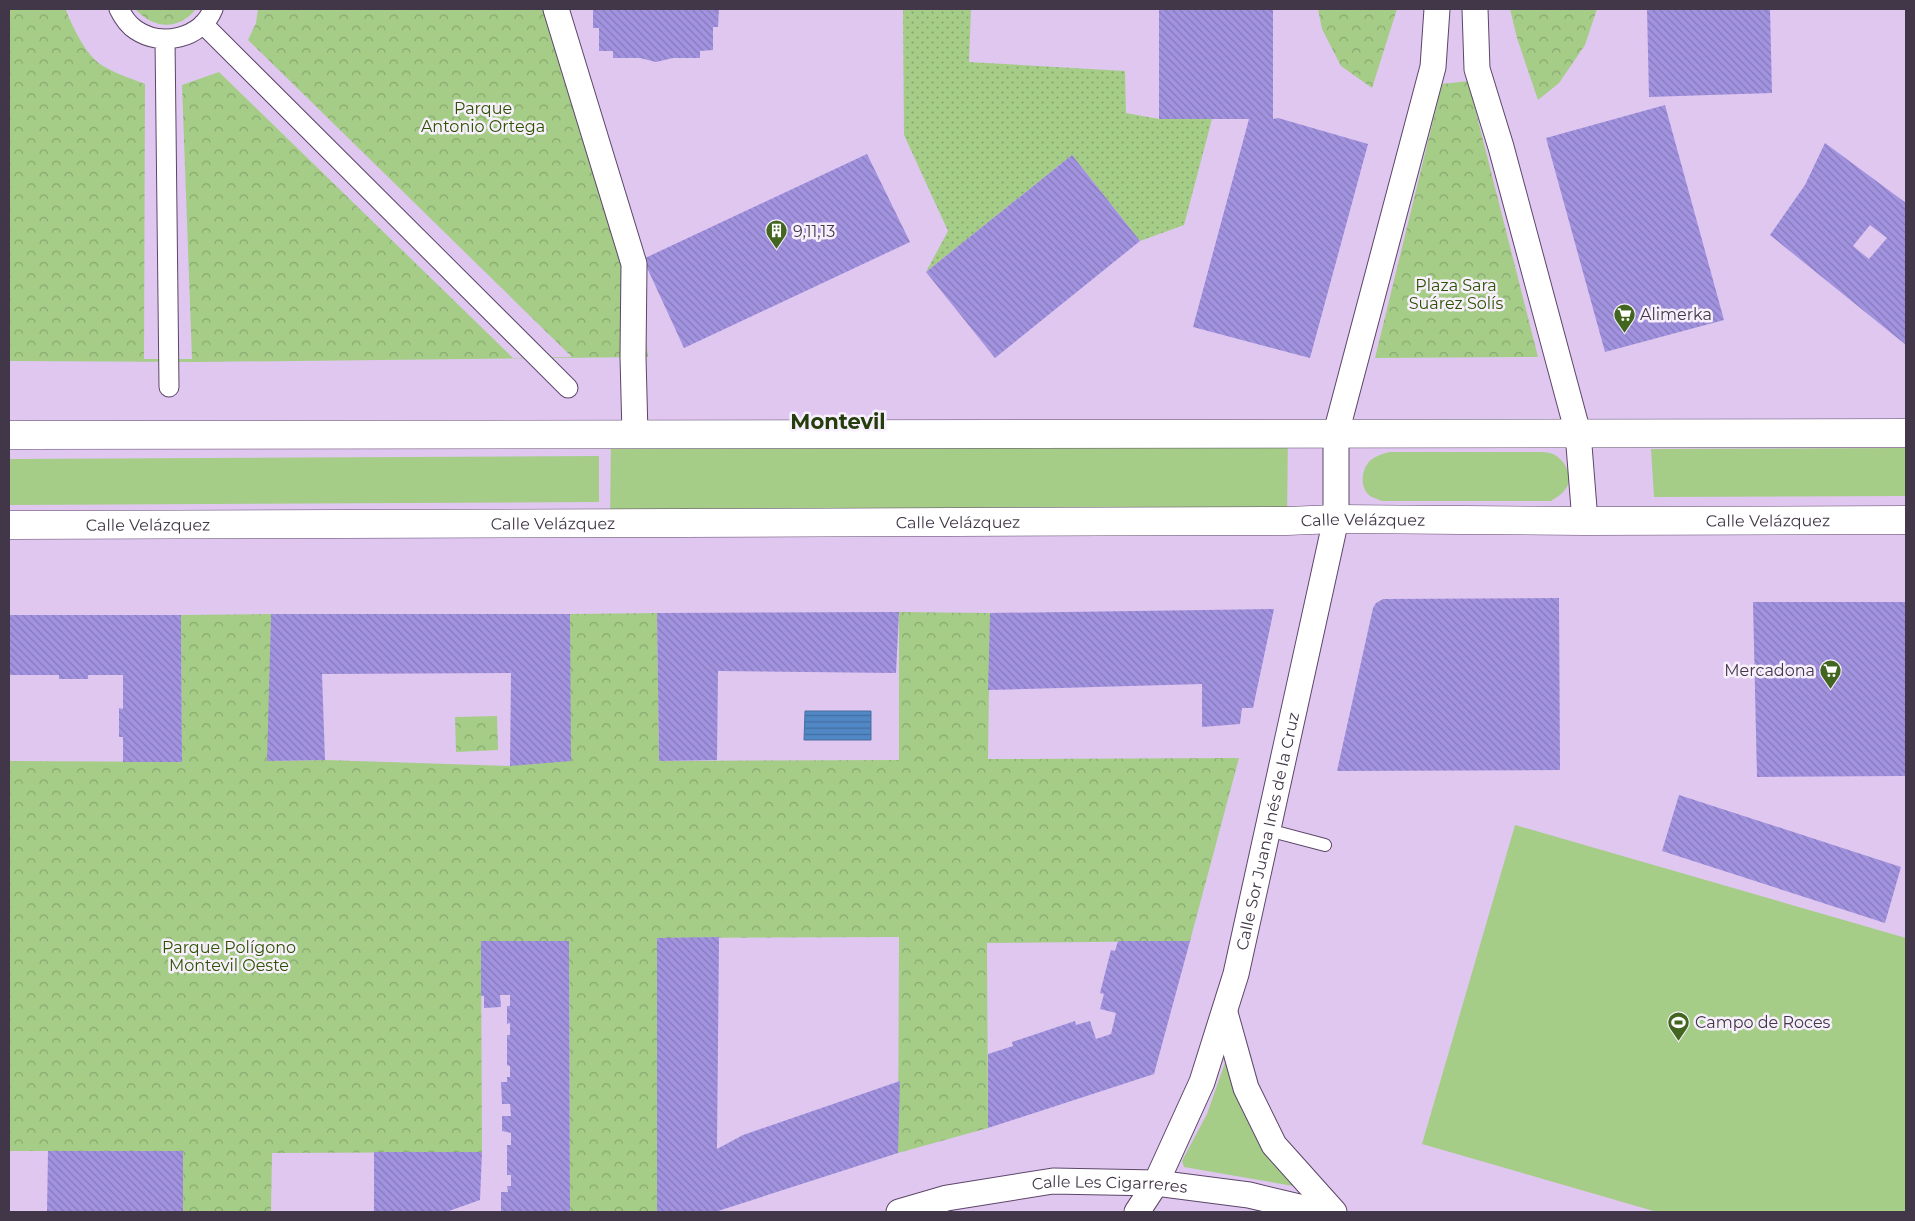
<svg xmlns="http://www.w3.org/2000/svg" width="1915" height="1221" viewBox="0 0 1915 1221" font-family="Montserrat,sans-serif">
	<style>
		.grass { fill: #a5cd87 }
		.park { fill: url(#park-crowns) }
		.garden { fill: url(#garden-dots) }
		.water { fill: url(#water-rules); stroke: #4c6fa0 }
		.building { fill: url(#building-back-hatch); fill-rule: evenodd }
		.lines { fill: none; stroke-linecap: round; stroke-linejoin: round }
		.service-casing { stroke: #5c4669; stroke-width: 14 }
		.pedestrian-casing { stroke: #5c4669; stroke-width: 21 }
		.minor-casing { stroke: #5c4669; stroke-width: 27 }
		.tertiary-casing { stroke: #5c4669; stroke-width: 29 }
		.service { stroke: #fff; stroke-width: 12 }
		.pedestrian { stroke: #fff; stroke-width: 19 }
		.minor { stroke: #fff; stroke-width: 25 }
		.tertiary { stroke: #fff; stroke-width: 28 }
		.labels { text-anchor: middle; dominant-baseline: central; stroke-width: 5; stroke-linejoin: round; paint-order: stroke }
		.park-label { font-size: 16px; fill: #2e5300; stroke: #f7f0fc }
		.poi-label { font-size: 16px; fill: #423748; stroke: #f7f0fc; text-anchor: start }
		.street-label { font-size: 16px; fill: #423748; stroke: #f7f0fc }
		.district-label { font-size: 21px; font-weight: bold; fill: #253d0c; stroke: #f7f0fc }
	</style>
	<defs>
		<pattern id="park-crowns" width="20" height="18" patternUnits="userSpaceOnUse" patternTransform="scale(1.25)"><rect width="20" height="18" fill="#a5cd87"/><path d="M2 6a3 3 0 1 1 6 0M12 15a3 3 0 1 1 6 0" fill="none" stroke="#88a770"/></pattern>
		<pattern id="garden-dots" width="8" height="8" patternUnits="userSpaceOnUse" patternTransform="scale(1.25)"><rect width="8" height="8" fill="#a5cd87"/><path d="M2 2h.1M6 6h.1" fill="none" stroke="#88a770" stroke-width="1.8" stroke-linecap="round"/></pattern>
		<pattern id="water-rules" width="6" height="5" patternUnits="userSpaceOnUse" patternTransform="scale(1.25)"><rect width="6" height="5" fill="#5087c5"/><path d="M0 2.5h6" fill="none" stroke="#446fa2"/></pattern>
		<pattern id="building-back-hatch" width="6" height="6" patternUnits="userSpaceOnUse" patternTransform="scale(1.25)"><rect width="6" height="6" fill="#a293e0"/><path d="M-1 5l2 2M0 0l6 6M5-1l2 2" fill="none" stroke="#8679b8"/></pattern>
	</defs>
	<rect width="100%" height="100%" fill="#e0c7f0"/>
	<path class="grass" d="M1288 433 1287 521 610 524 611 434Z
		M1906 448V496L1654 497 1651 449Z
		M1390 452H1537C1542 452 1548 452 1553 454 1566 460 1575 479 1564 491 1561 495 1555 498 1551 501H1382C1378 499 1373 498 1370 496 1360 488 1361 472 1368 463 1374 456 1382 454 1390 452Z
		M599 456V502L9 505V459Z
		M1515 825 1906 938V1212H1657L1422 1144Z
		M1227 1057 1299 1187 1184 1167 1182 1161 1207 1114Z"/>
	<path class="park" d="M135 9H196C178 31 154 29 135 9Z
		M258 9H564L638 262 648 357 198 362 9 361V10H66C72 26 83 48 95 60 107 71 130 78 145 84L144 359H192L182 85 219 72 513 358 572 357 248 40 256 23Z
		M1318 9H1397L1372 88 1341 66 1322 29Z
		M1510 9H1597L1585 45 1559 83 1538 100 1517 38Z
		M1468 81 1538 357 1375 358 1442 84Z
		M899 612 990 613 988 759 1239 758 1190 941 987 943 988 1128 898 1153 899 937 658 938 657 1212H570L569 941H481L482 1152 272 1153 271 1212H183V1151H9V761L182 762 181 615 271 614 268 761 325 760 510 766 570 614 657 613 659 761 899 760Z
		M497 716 498 750 456 752 455 717Z"/>
	<path class="garden" d="M903 9H971L969 62 1125 71 1126 113 1159 119H1212L1184 225 1140 241 1072 155 926 272 948 231 904 135Z"/>
	<path class="water" d="M805 711H871V740H804Z"/>
	<path class="building" d="M593 9H719L718 27H713V50L700 51V58H673L656 62 640 58H613V51H599V28H593Z
		M1159 9H1273V119L1278 118 1368 144 1310 358 1193 327 1249 119H1159Z
		M1647 9H1770L1772 93 1649 97Z
		M1665 105 1724 320 1605 352 1546 138Z
		M1825 143 1906 203V345L1770 235 1805 185ZM1870 225 1887 238 1869 259 1853 246Z
		M867 154 910 242 684 348 643 259Z
		M1072 155 1140 241 995 358 926 272Z
		M1559 598 1560 770 1337 771 1373 608 1376 603 1383 599Z
		M1753 602H1906V776L1757 777Z
		M1274 609 1253 708H1242L1240 724 1202 727V684L988 690 990 613Z
		M899 612 896 673 718 671 717 760 659 761 657 613Z
		M271 614H570L571 761 510 766 511 673 322 674 325 760 267 761Z
		M9 615H181L182 762H123V737H119V708L123 709V675H88V679H59V675H9Z
		M1679 795 1901 867 1885 923 1662 851Z
		M719 937 717 1149 743 1135 900 1081 898 1153 715 1212H657V938Z
		M481 941H569L570 1212H501V1192H508L507 1186H511V1175H507V1145H511V1133L502 1131V1116H511L510 1104H502L501 1082H507V1077H510V1066L507 1065V1035H510V1023L507 1024V1006H510V995H500L501 1007 484 1008V996H481Z
		M1118 941H1190L1154 1074 988 1128V1054L1013 1046 1012 1042 1075 1021 1076 1025 1090 1021 1096 1039 1111 1034 1116 1013 1100 1009 1104 994 1100 993 1111 950 1115 951Z
		M48 1151H183V1212H47Z
		M374 1152H482L480 1200 446 1212H374Z"/>
	<g class="lines">
		<defs>
			<path id="service" d="M1268 830 1325 845"/>
			<path id="pedestrian" d="M119 9C123 17 128 25 136 30 161 47 201 39 213 9
				M203 24 568 388
				M165 39 169 387"/>
			<g id="minor">
				<path d="M556 9 634 264 633 357 635 434"/>
				<path d="M1475 9 1477 69 1501 147 1578 433 1585 521"/>
				<path d="M1225 1013 1246 1088 1274 1145 1334 1212"/>
				<path id="s1" d="M899 1212 947 1198 1053 1181 1156 1183 1249 1195 1320 1212"/>
				<path id="s2" d="M1137 1212 1156 1183 1202 1082 1236 974 1336 519V433L1433 67 1437 9"/>
			</g>
			<g id="tertiary">
				<path d="M9 435 1906 433"/>
				<path id="s3" d="M9 525 1287 521 1336 519 1585 521 1906 520"/>
			</g>
		</defs>
		<use href="#service" class="service-casing"/>
		<use href="#pedestrian" class="pedestrian-casing"/>
		<use href="#minor" class="minor-casing"/>
		<use href="#tertiary" class="tertiary-casing"/>
		<use href="#service" class="service"/>
		<use href="#pedestrian" class="pedestrian"/>
		<use href="#minor" class="minor"/>
		<use href="#tertiary" class="tertiary"/>
	</g>
	<defs>
		<symbol id="building-pin" viewBox="-11 -11 22 30"><path d="M0 17L-7.5 6A9.5 9.5 0 1 1 7.5 6Z" fill="#42661f" stroke="#f7f0fc"/><path d="M-4-6H4V6H1V3H-1V6H-4ZM-2.5-4.3h1.7v1.8h-1.7ZM.8-4.3h1.7v1.8H.8ZM-2.5-1h1.7V.8h-1.7ZM.8-1h1.7V.8H.8Z" fill="#fff"/></symbol>
		<symbol id="supermarket-pin" viewBox="-11 -11 22 30"><path d="M0 17L-7.5 6A9.5 9.5 0 1 1 7.5 6Z" fill="#42661f" stroke="#f7f0fc"/><path d="M-6-5.5h2.5l.6 2H6L4.5 2H-2.5L-4.4-4H-6ZM-1.5 3.2a1.3 1.3 0 1 0 .1 0ZM3 3.2a1.3 1.3 0 1 0 .1 0Z" fill="#fff"/></symbol>
		<symbol id="stadium-pin" viewBox="-11 -11 22 30"><path d="M0 17L-7.5 6A9.5 9.5 0 1 1 7.5 6Z" fill="#42661f" stroke="#f7f0fc"/><path d="M0-5a6.5 5 0 1 0 0 10a6.5 5 0 1 0 0-10ZM-3.5-1.8h7v3.6h-7Z" fill="#fff"/></symbol>
	</defs>
	<g fill-rule="evenodd">
		<use href="#building-pin" x="764" y="218" width="25" height="34"/>
		<use href="#supermarket-pin" x="1612" y="302" width="25" height="34"/>
		<use href="#supermarket-pin" x="1818" y="658" width="25" height="34"/>
		<use href="#stadium-pin" x="1666" y="1010" width="25" height="34"/>
	</g>
	<g class="labels">
		<g class="park-label">
			<text x="483" y="108">Parque<tspan x="483" dy="18">Antonio Ortega</tspan></text>
			<text x="1456" y="285">Plaza Sara<tspan x="1456" dy="18">Suárez Solís</tspan></text>
			<text x="229" y="947">Parque Polígono<tspan x="229" dy="18">Montevil Oeste</tspan></text>
		</g>
		<g class="poi-label">
			<text x="793" y="231">9,11,13</text>
			<text x="1640" y="314">Alimerka</text>
			<text x="1815" y="670" text-anchor="end">Mercadona</text>
			<text x="1695" y="1022">Campo de Roces</text>
		</g>
		<g class="street-label">
			<text stroke="none"><textPath href="#s3" startOffset="1354">Calle Velázquez</textPath></text>
			<text stroke="none"><textPath href="#s3" startOffset="1759">Calle Velázquez</textPath></text>
			<text stroke="none"><textPath href="#s3" startOffset="949">Calle Velázquez</textPath></text>
			<text stroke="none"><textPath href="#s3" startOffset="544">Calle Velázquez</textPath></text>
			<text stroke="none"><textPath href="#s3" startOffset="139">Calle Velázquez</textPath></text>
			<text stroke="none"><textPath href="#s2" startOffset="405">Calle Sor Juana Inés de la Cruz</textPath></text>
			<text stroke="none"><textPath href="#s1" startOffset="214">Calle Les Cigarreres</textPath></text>
		</g>
		<g class="district-label">
			<text x="838" y="421">Montevil</text>
		</g>
	</g>
	<rect width="1915" height="1221" fill="none" stroke="#423748" stroke-width="20"/>
</svg>
